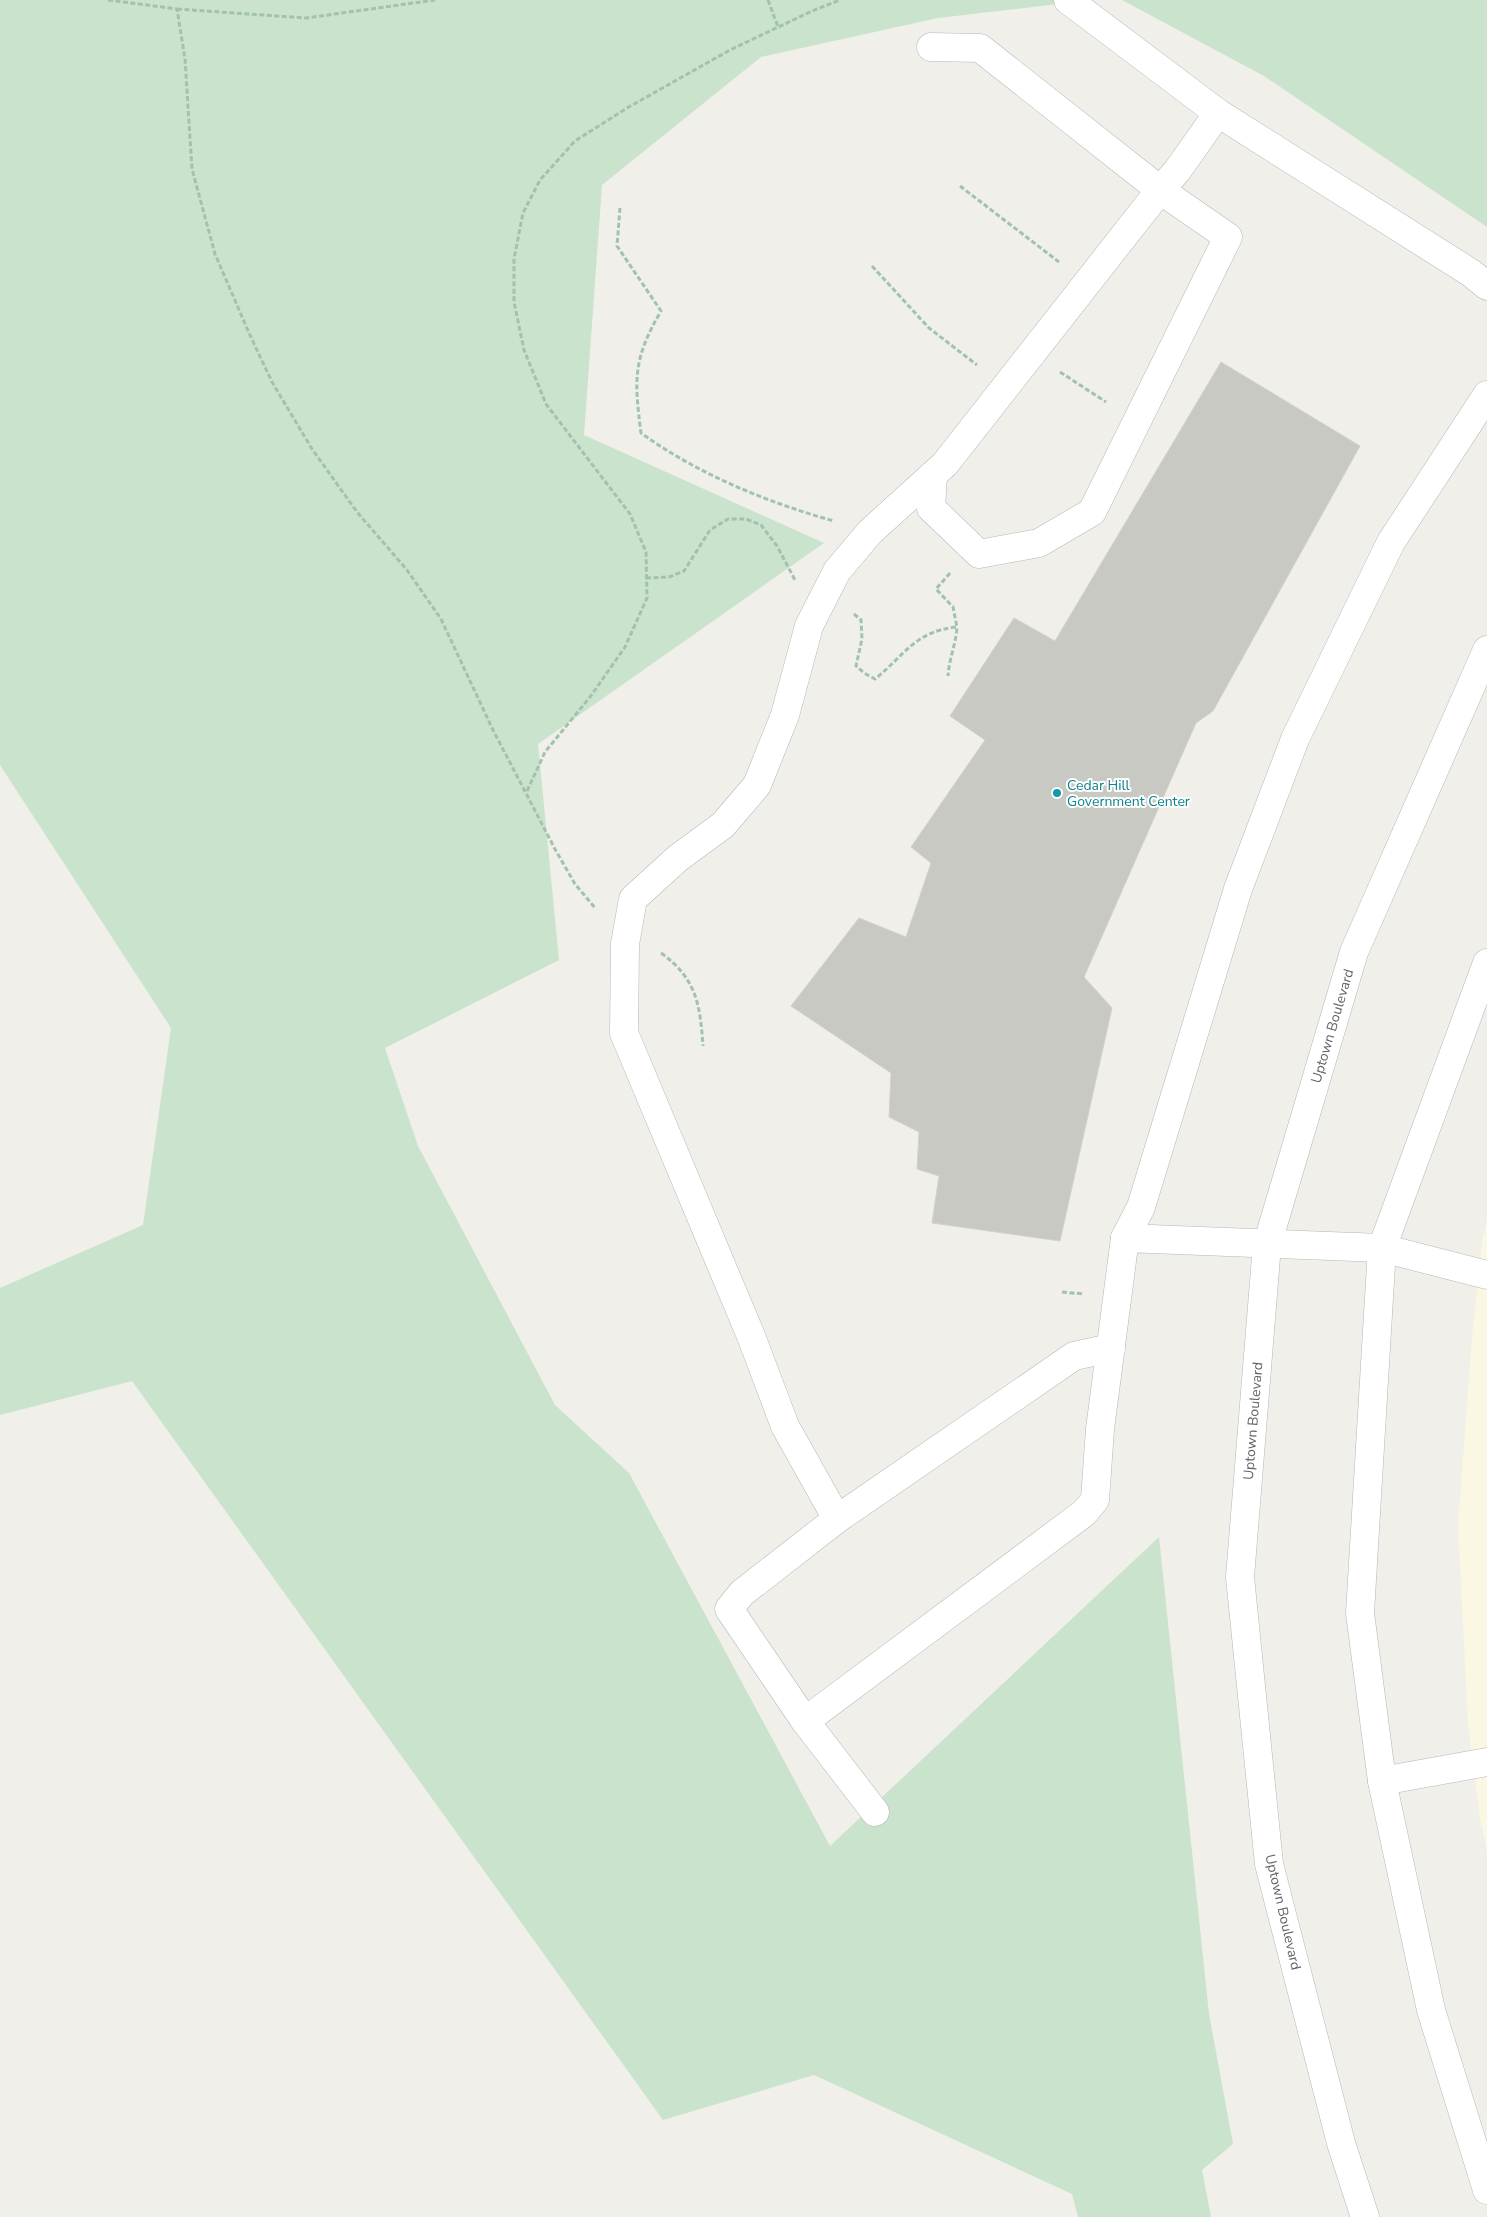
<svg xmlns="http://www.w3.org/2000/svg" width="1487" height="2217" viewBox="0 0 1487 2217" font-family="'Nunito Sans',sans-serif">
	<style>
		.commercial { fill: #faf8e3 }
		.green { fill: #c9e3cd }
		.building { fill: #c8c9c3; stroke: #d4d2c7 }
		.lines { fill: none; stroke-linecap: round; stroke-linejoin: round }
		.minor-casing { stroke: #b5b7bb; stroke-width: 29 }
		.path { stroke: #a2c2b0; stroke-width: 3; stroke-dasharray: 5 2.5; stroke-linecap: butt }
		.minor { stroke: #fff; stroke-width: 28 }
		.culture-dot { fill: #0f9aa8; stroke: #fff; stroke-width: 2 }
		.labels { text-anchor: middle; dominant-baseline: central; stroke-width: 4; stroke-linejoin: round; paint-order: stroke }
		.culture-label { font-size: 14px; fill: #0d838f; stroke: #fff; text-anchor: start }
		.street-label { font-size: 14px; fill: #606266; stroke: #fff }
	</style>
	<rect width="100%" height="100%" fill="#f0efe9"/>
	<path class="commercial" d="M1487 1222V1850L1480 1819 1468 1724 1458 1525 1472 1337 1482 1242Z"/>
	<path class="green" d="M0 0H1092L938 18 761 57 602 185 584 435 824 543 538 744 559 960 385 1048 418 1146 555 1405 629 1473 830 1846 1159 1537 1209 2014 1233 2144 1202 2170 1211 2217H1078L1072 2194 814 2075 663 2120 132 1381 0 1415V1288L143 1225 171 1028 0 765Z
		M1122 0H1487V227L1264 76Z"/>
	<path class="building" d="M1221 362 1360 446 1213 711 1196 723 1084 977 1112 1008 1060 1241 932 1223 939 1176 917 1169 919 1132 889 1117 891 1073 791 1006 859 918 906 937 931 863 911 847 985 740 950 716 1014 618 1055 641Z"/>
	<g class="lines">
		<defs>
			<g id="minor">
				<path d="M1068 0 1218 113 1471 273 1487 286"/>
				<path d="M931 47 980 48 1160 190 945 464 870 532 837 571 809 626 785 715 757 785 723 825 678 858 633 899 625 944 624 1033 751 1336 785 1426 837 1519 742 1593 729 1609 805 1721 1084 1513 1095 1500 1100 1429 1125 1238 1382 1248 1487 1275"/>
				<path d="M933 475 931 508 979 554 1039 543 1092 512 1228 237 1160 190 1177 171 1218 113"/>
				<path d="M1487 963 1382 1248 1360 1613 1382 1781 1431 2010 1487 2190"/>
				<path d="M1125 1238 1141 1207 1238 889 1295 739 1391 542 1487 395"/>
				<path d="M837 1519 1074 1356 1111 1348"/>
				<path d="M805 1721 875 1812"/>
				<path d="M1382 1781 1487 1762"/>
				<path id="s1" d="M1365 2217 1341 2143 1269 1864 1240 1577 1267 1245 1354 952 1487 650"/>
			</g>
		</defs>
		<use href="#minor" class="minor-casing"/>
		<path class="path" d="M108 0 177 9 185 59 192 169 215 254 249 333 272 382 312 449 357 512 407 570 441 619 493 730 556 851 575 884 596 909
			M768 0 778 27
			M177 9 306 18 435 0
			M960 186 1059 262
			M620 208 617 246 661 311C633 359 634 379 641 433 698 474 766 502 834 521
			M872 266 929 328 977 365
			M1060 372 1106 402
			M950 573 936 589 953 607 957 627
			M646 578 669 577 684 571 710 530 728 519H746L761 525 777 546 795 580
			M854 614 861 620 862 639 856 666 864 673 875 679C905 655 915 631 957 627 956 644 949 659 948 676
			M527 791 545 752 590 697 625 647 647 598 646 552 630 514 546 404 524 350 514 302V259L523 213 540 180 575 141 627 108 730 50 812 11 840 0
			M661 953C697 979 700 1005 703 1046
			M1062 1292 1084 1294"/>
		<use href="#minor" class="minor"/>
	</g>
	<circle class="culture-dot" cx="1057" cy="793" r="5"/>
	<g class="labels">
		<g class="culture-label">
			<text x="1067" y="785">Cedar Hill<tspan x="1067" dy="16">Government Center</tspan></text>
		</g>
		<g class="street-label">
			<text stroke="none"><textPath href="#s1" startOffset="1216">Uptown Boulevard</textPath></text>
			<text stroke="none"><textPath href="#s1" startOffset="811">Uptown Boulevard</textPath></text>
			<text transform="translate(1283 1912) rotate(77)">Uptown Boulevard</text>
		</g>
	</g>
</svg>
